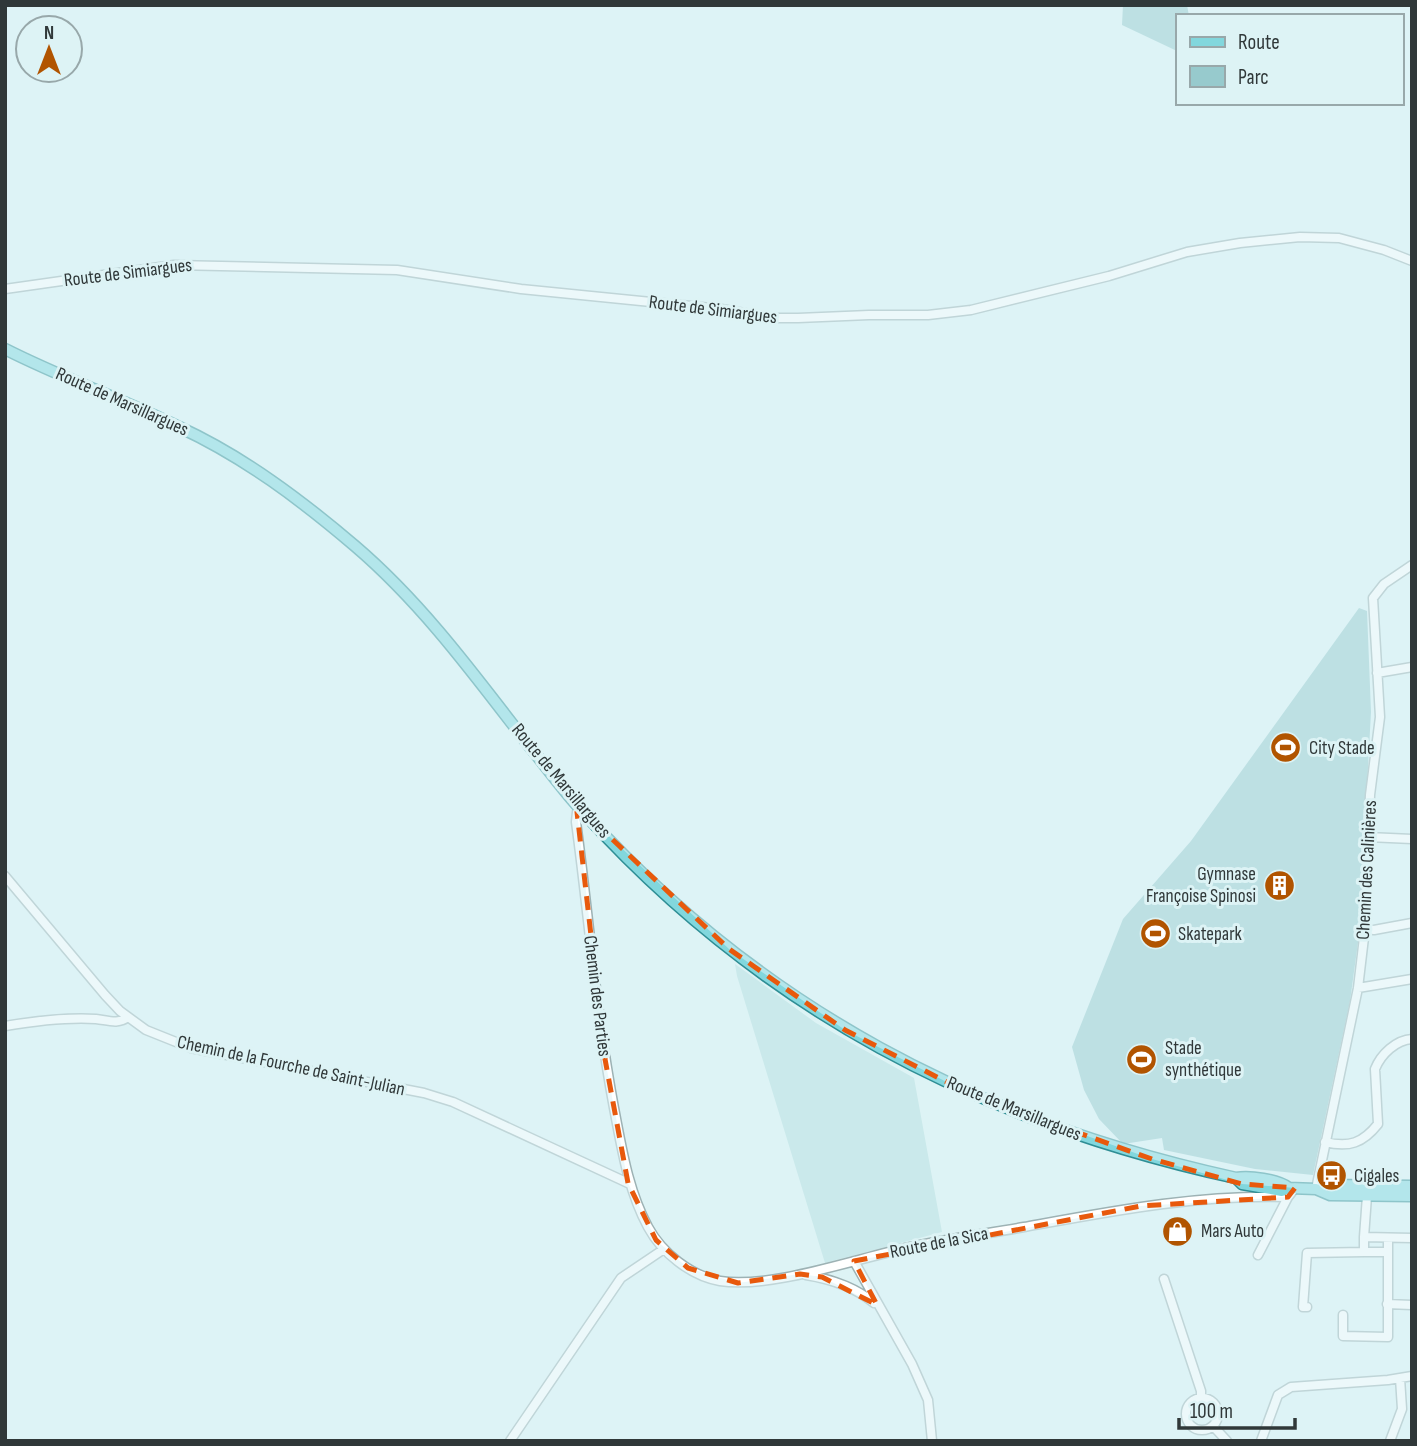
<svg xmlns="http://www.w3.org/2000/svg" width="1417" height="1446" viewBox="0 0 1417 1446" font-family="'Sofia Sans Condensed',sans-serif">
	<style>
		.built { fill: #cae9eb }
		.green { fill: #97cacd }
		.lines { fill: none; stroke-linecap: round; stroke-linejoin: round }
		.minor-casing { stroke: #9db2b4; stroke-width: 11 }
		.major-casing { stroke: #2f8e95; stroke-width: 13 }
		.minor { stroke: #fff; stroke-width: 8 }
		.major { stroke: #82d7dd; stroke-width: 10 }
		.marked { fill: none; stroke: #e8590c; stroke-width: 5; stroke-dasharray: 14 9; stroke-linejoin: round }
		.labels { text-anchor: middle; dominant-baseline: central; stroke-width: 6; stroke-linejoin: round; paint-order: stroke }
		.street-label { font-size: 19px; fill: #303839; stroke: #ddf3f5 }
		.poi-label { font-size: 19px; fill: #303839; stroke: #ddf3f5; text-anchor: start }
	</style>
	<rect width="100%" height="100%" fill="#ddf3f5"/>
	<path class="built" d="M735 964 816 1023 914 1078 942 1232 825 1263 737 976Z"/>
	<path class="green" d="M1123 5H1187L1189 16H1177V51L1122 25Z
		M1359 608 1367 611 1371 712 1359 935 1350 1001 1313 1175 1255 1169 1164 1150 1162 1138 1123 1144 1099 1119 1084 1090 1072 1047 1123 919 1191 841Z"/>
	<g class="lines">
		<defs>
			<path id="minor" d="M5 289 174 265 397 270 521 289 721 309 773 318H798L869 315H928L971 310 1109 276 1187 252 1240 243 1300 237 1339 238 1384 250 1412 261
				M1377 673 1412 667
				M579 808 577 812 576 822C589 917 596 1013 614 1108 622 1149 628 1190 648 1227 662 1253 691 1276 720 1281 771 1289 855 1259 906 1248 945 1239 985 1234 1024 1227 1112 1211 1199 1194 1288 1197L1295 1188
				M1368 837 1412 839
				M5 876 105 995 120 1011 146 1030 191 1048 424 1093 453 1102 628 1183
				M1365 929 1374 930 1412 923
				M1358 988 1412 979
				M5 1026C35 1021 65 1017 96 1019 107 1020 118 1025 128 1017
				M1325 1142C1349 1148 1363 1143 1378 1124L1375 1069C1381 1054 1396 1040 1412 1039
				M1316 1189 1358 988 1365 929 1370 795 1380 717 1373 598 1384 584 1412 565
				M1367 1196 1364 1237 1412 1238
				M1364 1252H1388
				M1258 1255 1288 1197
				M854 1261 912 1364 928 1400 932 1441
				M806 1275C831 1279 855 1287 874 1303
				M1164 1279 1201 1391V1398
				M1387 1304 1412 1305
				M1307 1307H1303L1307 1253 1364 1252V1237
				M1343 1315V1336L1388 1337V1238
				M1186 1414a16 16 0 1 1 32 0a16 16 0 1 1-32 0Z
				M1213 1426 1227 1441
				M510 1441 621 1278 664 1249
				M1261 1441 1278 1395 1291 1387 1388 1380 1412 1376
				M1390 1441 1402 1409 1400 1378"/>
			<path id="major" d="M5 349C62 378 122 399 179 427 244 457 301 500 355 546 423 604 476 677 530 747 548 769 564 792 583 812 761 1009 979 1122 1236 1178 1250 1176 1277 1179 1289 1188
				M1236 1178 1242 1184 1282 1191 1289 1188 1316 1189 1330 1195 1412 1196
				M1320 1189 1329 1185 1412 1186"/>
		</defs>
		<use href="#minor" class="minor-casing"/>
		<use href="#major" class="major-casing"/>
		<use href="#minor" class="minor"/>
		<use href="#major" class="major"/>
	</g>
	<path d="M0 0H1417V1446H0ZM579 808 729 949 845 1030 972 1095 1152 1159 1242 1184 1295 1188 1288 1197 1141 1206 854 1261 877 1305 822 1277 800 1274 738 1283 688 1268 656 1240 628 1183 605 1059 577 812Z" fill="#ddf3f5" fill-opacity=".55" fill-rule="evenodd"/>
	<path class="marked" d="M579 808 729 949 845 1030 972 1095 1152 1159 1242 1184 1295 1188 1288 1197 1141 1206 854 1261 877 1305 822 1277 800 1274 738 1283 688 1268 656 1240 628 1183 605 1059 577 812Z"/>
	<defs>
		<symbol id="stadium-disc" viewBox="-11 -11 22 22"><circle r="9.5" fill="#b15400" stroke="#ddf3f5"/><path d="M0-5a6.5 5 0 1 0 0 10a6.5 5 0 1 0 0-10ZM-3.5-1.8h7v3.6h-7Z" fill="#fff"/></symbol>
		<symbol id="building-disc" viewBox="-11 -11 22 22"><circle r="9.5" fill="#b15400" stroke="#ddf3f5"/><path d="M-4-6H4V6H1V3H-1V6H-4ZM-2.5-4.3h1.7v1.8h-1.7ZM.8-4.3h1.7v1.8H.8ZM-2.5-1h1.7V.8h-1.7ZM.8-1h1.7V.8H.8Z" fill="#fff"/></symbol>
		<symbol id="bus-disc" viewBox="-11 -11 22 22"><circle r="9.5" fill="#b15400" stroke="#ddf3f5"/><path d="M-5-6H5V4H4V6H2V4H-2V6H-4V4H-5ZM-3.5-4V0h7V-4ZM-3.5 1.2v1.5H-2V1.2ZM2 1.2v1.5H3.5V1.2Z" fill="#fff"/></symbol>
		<symbol id="shop-disc" viewBox="-11 -11 22 22"><circle r="9.5" fill="#b15400" stroke="#ddf3f5"/><path d="M-5-2.5h2.3a2.7 3.5 0 0 1 5.4 0H5L5.5 6h-11ZM-1.5-2.5h3a1.5 2.3 0 0 0-3 0Z" fill="#fff"/></symbol>
	</defs>
	<g fill-rule="evenodd">
		<use href="#stadium-disc" x="1268" y="730" width="35" height="35"/>
		<use href="#building-disc" x="1262" y="868" width="35" height="35"/>
		<use href="#stadium-disc" x="1138" y="916" width="35" height="35"/>
		<use href="#stadium-disc" x="1124" y="1042" width="35" height="35"/>
		<use href="#bus-disc" x="1314" y="1158" width="35" height="35"/>
		<use href="#shop-disc" x="1160" y="1214" width="35" height="35"/>
	</g>
	<g class="labels">
		<g class="street-label">
			<text transform="translate(128 273) rotate(-7)">Route de Simiargues</text>
			<text transform="translate(713 310) rotate(7)">Route de Simiargues</text>
			<text transform="translate(122 402) rotate(24)">Route de Marsillargues</text>
			<text transform="translate(561 781) rotate(50)">Route de Marsillargues</text>
			<text transform="translate(1367 870) rotate(-87)">Chemin des Calinières</text>
			<text transform="translate(597 996) rotate(83)">Chemin des Parties</text>
			<text transform="translate(291 1066) rotate(12)">Chemin de la Fourche de Saint-Julian</text>
			<text transform="translate(1014 1109) rotate(22)">Route de Marsillargues</text>
			<text transform="translate(939 1243) rotate(-11)">Route de la Sica</text>
		</g>
		<g class="poi-label">
			<text x="1309" y="748">City Stade</text>
			<text x="1256" y="874" text-anchor="end">Gymnase<tspan x="1256" dy="22">Françoise Spinosi</tspan></text>
			<text x="1178" y="934">Skatepark</text>
			<text x="1165" y="1048">Stade<tspan x="1165" dy="22">synthétique</tspan></text>
			<text x="1354" y="1176">Cigales</text>
			<text x="1201" y="1231">Mars Auto</text>
		</g>
	</g>
	<rect width="1417" height="1446" fill="none" stroke="#303839" stroke-width="14"/>
	<rect x="1176" y="14" width="228" height="91" fill="#ddf3f5" stroke="#98a8aa" stroke-width="2"/>
	<rect x="1190" y="37" width="35" height="10" fill="#82d7dd" stroke="#98a8aa" stroke-width="2"/>
	<text x="1238" y="49" font-size="21" fill="#303839">Route</text>
	<rect x="1190" y="66" width="35" height="21" fill="#97cacd" stroke="#98a8aa" stroke-width="2"/>
	<text x="1238" y="84" font-size="21" fill="#303839">Parc</text>
	<g transform="translate(49 49)"><circle r="33" fill="#ddf3f5" stroke="#98a8aa" stroke-width="2"/>
	<path d="M0-5L12 26L0 18L-12 26Z" fill="#b15400"/>
	<text y="-10" font-size="19" font-weight="bold" text-anchor="middle" fill="#303839">N</text>
	</g>
	<path d="M1179 1418v10h116v-10" fill="none" stroke="#303839" stroke-width="3.5"/>
	<text x="1190" y="1418" font-size="21" fill="#303839" stroke="#ddf3f5" stroke-width="5" paint-order="stroke">100 m</text>
</svg>
